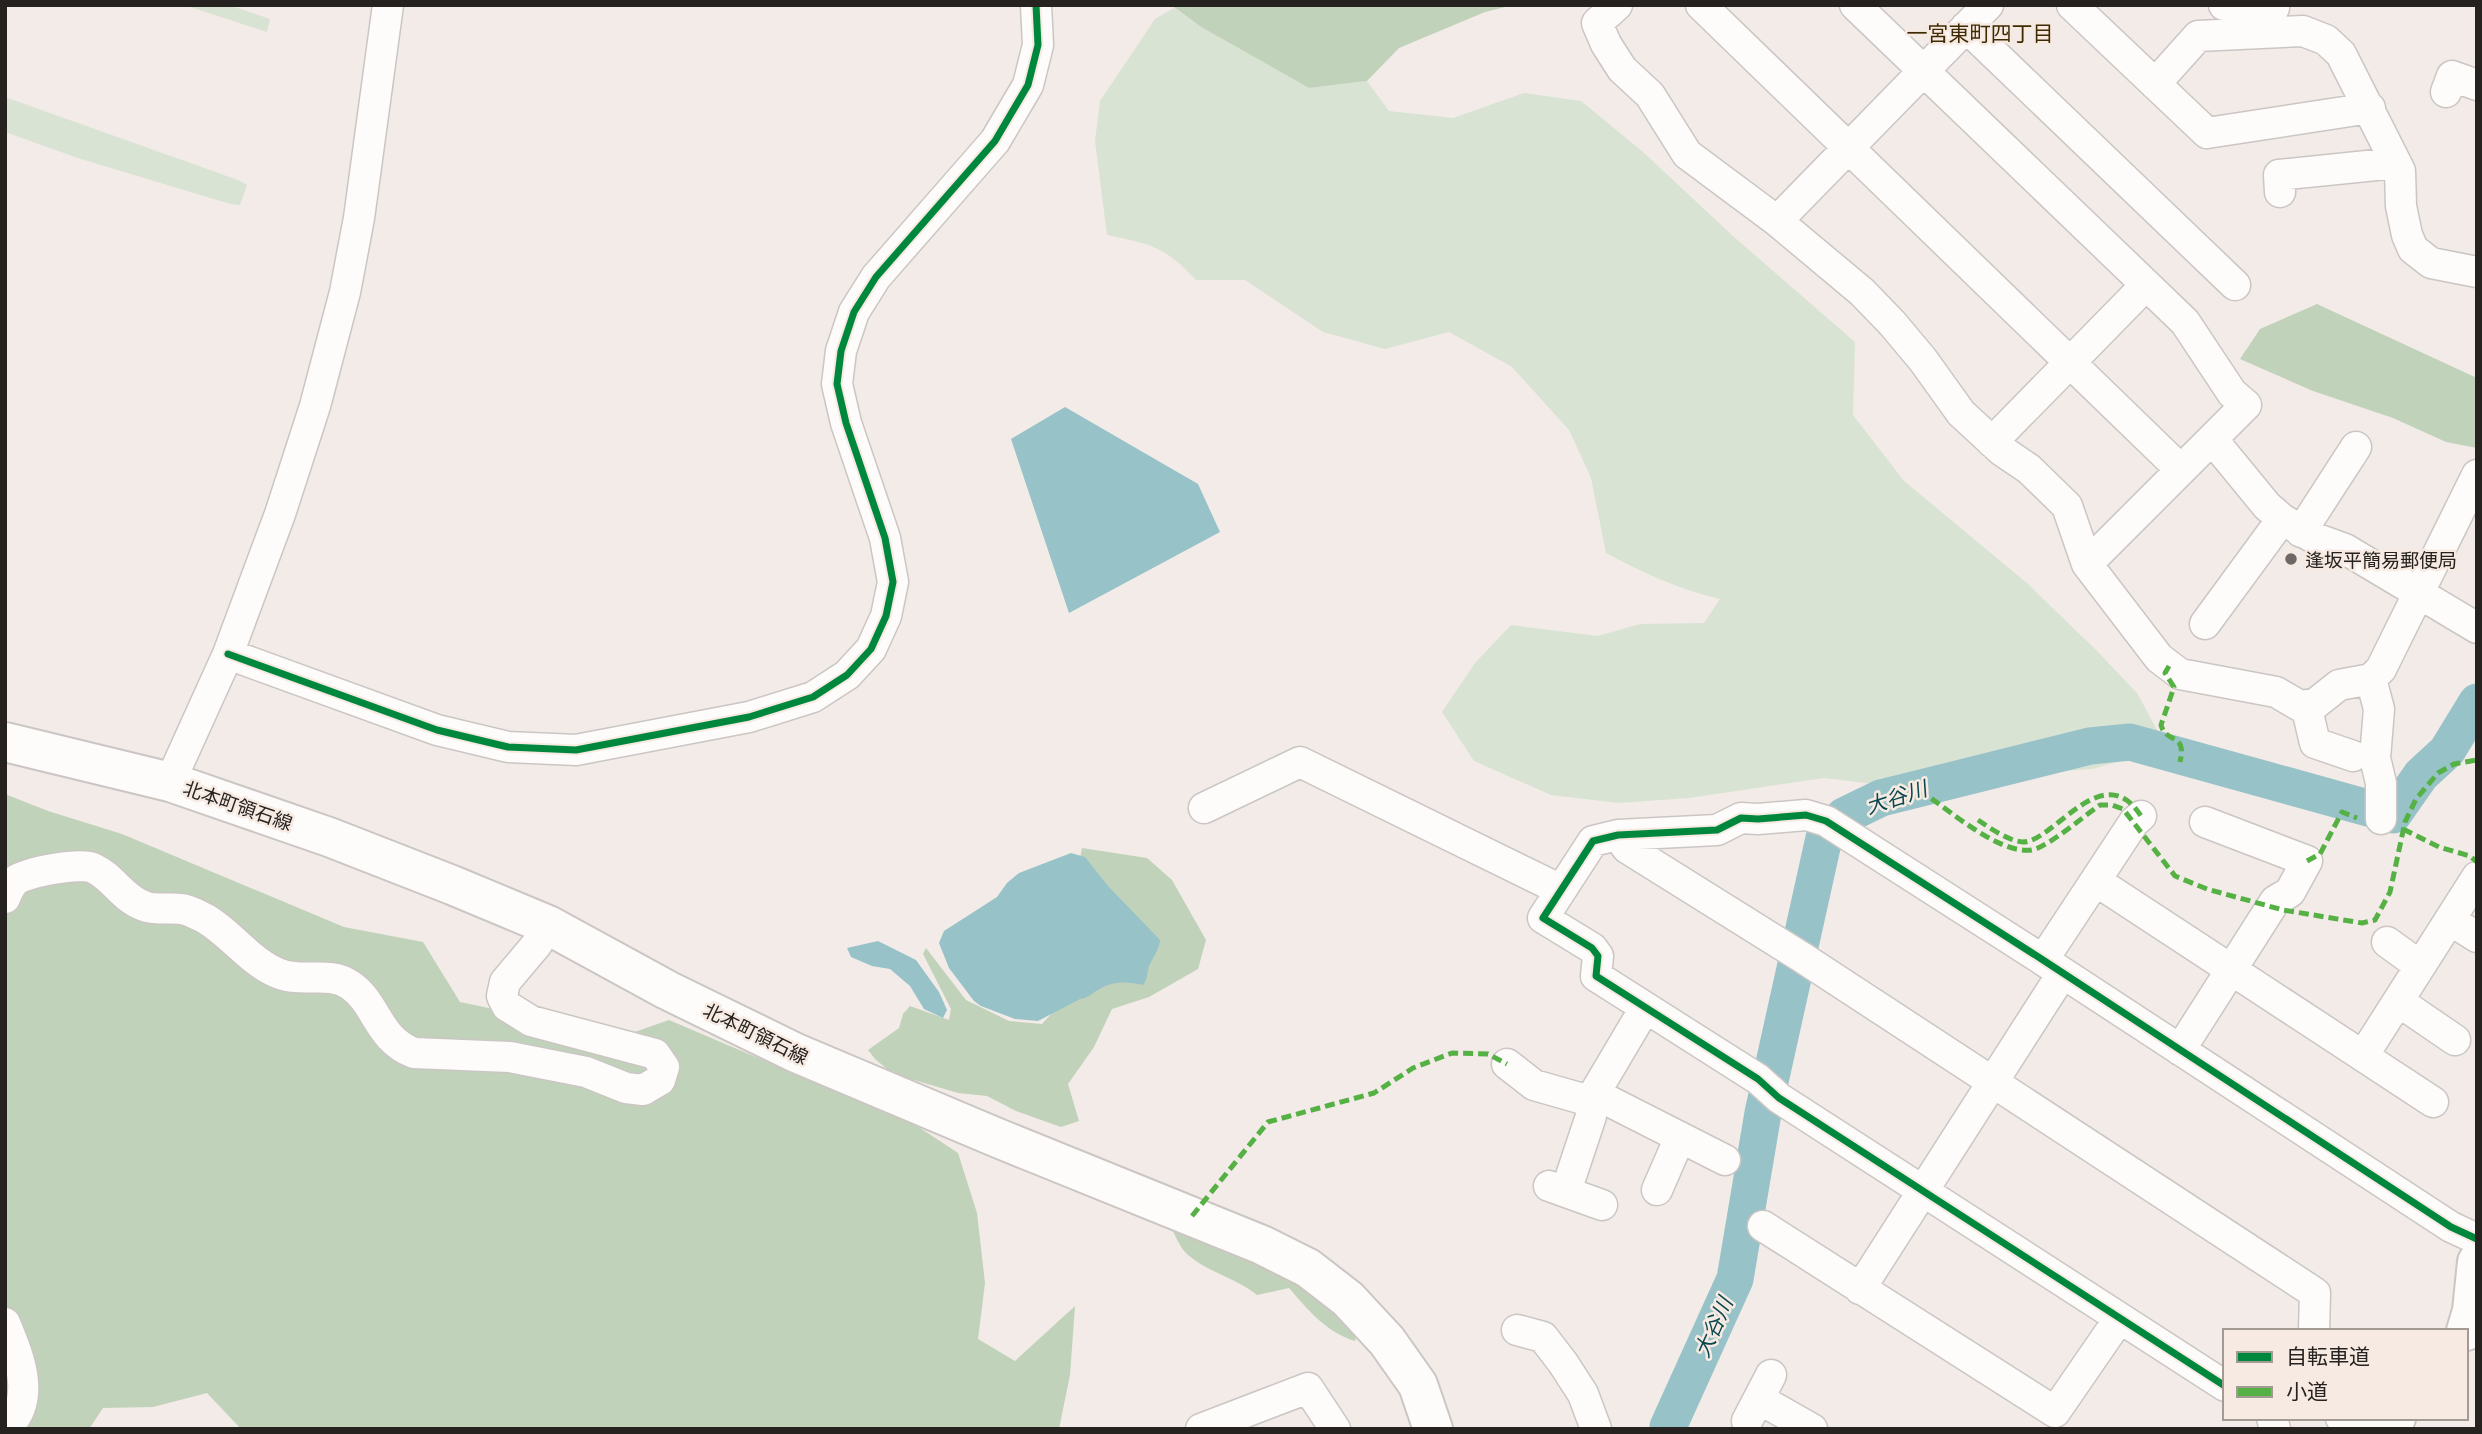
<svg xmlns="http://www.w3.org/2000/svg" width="2482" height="1434" viewBox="0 0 2482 1434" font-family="'Golos Text','Noto Sans JP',sans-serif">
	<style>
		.green { fill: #d9e3d3 }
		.forest { fill: #c1d2ba }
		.water { fill: #96c2c8 }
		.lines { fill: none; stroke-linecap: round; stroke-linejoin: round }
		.river { stroke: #96c2c8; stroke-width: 37 }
		.minor-casing { stroke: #cbc6c3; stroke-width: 33 }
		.major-casing { stroke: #cbc6c3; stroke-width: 42 }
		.minor { stroke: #fdfcfb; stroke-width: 30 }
		.major { stroke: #fdfcfb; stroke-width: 38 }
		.quiet { stroke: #56b145; stroke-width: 5; stroke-dasharray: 10 5; stroke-linecap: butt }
		.cycleway-casing { stroke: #f6eae2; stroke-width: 11 }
		.cycleway { stroke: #00873e; stroke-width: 7 }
		.poi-dot { fill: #6d6865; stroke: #f6eae2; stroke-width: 2.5 }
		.labels { text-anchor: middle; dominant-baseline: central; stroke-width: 5; stroke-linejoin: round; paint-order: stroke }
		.poi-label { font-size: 19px; fill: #26221f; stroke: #f6eae2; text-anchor: start }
		.street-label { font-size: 19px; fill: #26221f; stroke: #f6eae2 }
		.neighbourhood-label { font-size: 21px; fill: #3e2b03; stroke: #f6eae2 }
		.water-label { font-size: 21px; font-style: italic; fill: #09484f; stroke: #f6eae2 }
	</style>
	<rect width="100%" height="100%" fill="#f2ebe7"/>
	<path class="green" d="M184 5H229L270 19 267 32Z
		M1174 8 1201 27 1309 88 1367 81 1389 111 1453 118 1524 93 1581 101 1643 152 1734 237 1855 342 1853 415 1904 481 2028 584 2098 652 2137 693 2167 748 2092 769 1963 779 1899 787 1824 778 1689 798 1619 803 1551 795 1474 761 1442 712 1475 663 1511 625 1598 636 1640 624 1704 623 1720 599C1678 589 1643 573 1606 553L1591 478 1569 430 1512 367 1449 332 1385 349 1323 332 1245 280H1196C1164 246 1151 244 1107 235L1095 141 1100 101 1155 19Z
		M5 97 238 180 247 185 240 205 230 204 78 158 5 132Z"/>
	<path class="forest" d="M1171 5H1513L1485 12 1399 48 1367 81 1309 88 1201 27Z
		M2317 304 2477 378V448L2446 442 2393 418 2313 391 2240 359 2260 329Z
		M5 794 48 811 122 834 344 927 423 942 460 1002 623 1036 669 1020 917 1126 958 1153 977 1213 985 1283 978 1339 1015 1361 1075 1306 1070 1375 1059 1429H241L207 1393 153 1407 103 1408 89 1429H5Z
		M1082 848 1147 858 1172 880 1206 940 1198 969 1149 997 1112 1009 1094 1047 1068 1084 1079 1121 1061 1127 1016 1111 987 1096 958 1093 914 1080 892 1073 875 1059 868 1050 899 1028 903 1014 910 1006 949 1020 951 1009 923 954 926 948 966 1000 1009 1021 1042 1024 1064 1000 1078 869Z
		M1171 1227 1293 1277 1359 1327 1355 1341C1326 1332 1308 1310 1289 1288L1257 1295C1235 1277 1205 1272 1185 1252 1179 1245 1175 1235 1171 1227Z"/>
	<path class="water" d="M1065 407 1198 484 1220 532 1069 613 1011 439Z
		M1071 853 1085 857 1108 886 1160 940C1159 949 1155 954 1151 962 1146 970 1149 978 1143 985 1125 981 1112 981 1096 991 1090 995 1087 998 1080 999L1038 1021 1015 1019 981 1006 974 1001 949 968 939 943 944 931 997 897 1007 883 1019 873Z
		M878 941 916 960 939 992 947 1010 943 1018 924 1009 910 986 890 969 872 966 851 957 847 948Z"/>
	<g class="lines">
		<path class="river" d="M1668 1427 1735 1279 1763 1113 1824 838 1844 816 1881 798 2090 746 2130 742 2393 815 2421 775 2447 751 2477 702"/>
		<defs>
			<path id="minor" d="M1617 5 1597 23 1606 44 1622 69 1650 95 1687 154 1777 221 1862 292 1892 323 1923 360 1961 413 2001 450 2029 469 2067 506 2087 564 2159 658 2180 674 2276 692 2300 706 2315 704 2339 685 2371 679 2381 669 2477 475
				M1701 5 2181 470
				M1855 5 2185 322 2232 393 2246 405 2087 564
				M2072 5 2207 133 2370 108
				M2224 5 2274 8
				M1966 27 2235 285
				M2155 84 2198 36 2303 31 2326 40 2341 54 2400 171 2401 206 2407 235 2413 249 2431 263 2477 272
				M2446 92 2452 76 2477 85
				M2280 192 2279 175 2396 163
				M1777 221 1988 5
				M2212 439 2267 506 2282 519 2312 537 2345 549 2477 628
				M1992 442 2146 285
				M2301 532 2356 447
				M2205 624 2282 519
				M228 654 437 730 508 747 576 750 749 717 813 697 847 675 871 649 886 616 893 582 885 538 846 423 837 384 841 351 854 312 876 277 995 141 1028 85 1038 45 1036 5
				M2371 679 2379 709 2375 758 2381 783V819
				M2306 705 2315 743 2353 756
				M170 782 228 654 280 514 315 406 345 292 359 218 388 5
				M1204 808 1300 762 1561 890
				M1618 835 1627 848 1803 958 2315 1293 2314 1331
				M2096 881 2433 1102
				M5 898C8 891 10 885 16 880 29 872 80 862 93 868 113 877 123 899 144 906 156 911 169 907 181 909 190 910 198 915 206 919 233 935 252 965 283 975 305 982 330 971 350 985 377 1003 377 1039 414 1053L510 1057 586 1072 626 1088 643 1090 660 1080 664 1067 655 1054 531 1021 507 1006 502 996 505 982 537 944 548 925
				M2450 920 2477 937
				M2387 942 2420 966
				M2043 960 2134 822 2141 816
				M2398 1001 2455 1040
				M2180 1050 2275 901 2290 892 2307 861 2205 822
				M2363 1056 2477 877
				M1507 1064 1534 1085 1590 1101 1645 1008
				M1549 1186 1602 1205
				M1657 1190 1680 1137
				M1566 1191 1591 1116 1590 1101 1607 1100 1725 1160
				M1763 1226 2055 1412 2119 1319
				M1860 1289 2062 974
				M5 1323C19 1357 38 1400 5 1429
				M1517 1330 1543 1337 1563 1363 1583 1394 1596 1429
				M2225 1386 1779 1098 1758 1079 1596 976 1598 956 1592 948 1543 918 1593 841 1618 835 1717 830 1741 818 1758 819 1806 815 1826 821 2043 960 2451 1227 2477 1239
				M1759 1399 1812 1429
				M2272 1418 2275 1429
				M2341 1418 2350 1429
				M1747 1421 1771 1375
				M1201 1429 1308 1388 1335 1429"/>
			<path id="major" d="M5 742 170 782 329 837 452 885 548 925 667 990 796 1053 1000 1139 1262 1245 1308 1268 1348 1299 1387 1341 1418 1385 1433 1429
				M2466 1331 2472 1311 2477 1262
				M2375 1429 2396 1418"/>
		</defs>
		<use href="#minor" class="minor-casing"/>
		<use href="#major" class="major-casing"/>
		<use href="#minor" class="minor"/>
		<use href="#major" class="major"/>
		<path class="quiet" d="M2169 666 2165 673 2174 687 2161 725C2167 745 2187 732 2180 762
			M1889 803 1925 794C1949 810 2008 862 2038 848 2059 838 2080 819 2100 805H2112L2123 809 2175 876 2207 889 2283 910 2362 923 2375 920 2390 892 2405 822 2416 799 2438 773 2454 764 2477 760
			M1978 820C1990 828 2008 841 2023 842 2054 842 2103 756 2141 816
			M2403 829 2439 847 2470 856 2477 862
			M2307 861 2320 854 2342 812 2357 818
			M1192 1216 1268 1122 1374 1093 1413 1068 1452 1053 1488 1054 1507 1064"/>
		<defs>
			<path id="cycleway" d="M228 654 437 730 508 747 576 750 749 717 813 697 847 675 871 649 886 616 893 582 885 538 846 423 837 384 841 351 854 312 876 277 995 141 1028 85 1038 45 1036 5
				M2225 1386 1779 1098 1758 1079 1596 976 1598 956 1592 948 1543 918 1593 841 1618 835 1717 830 1741 818 1758 819 1806 815 1826 821 2043 960 2451 1227 2477 1239"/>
		</defs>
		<use href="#cycleway" class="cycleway-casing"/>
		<use href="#cycleway" class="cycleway"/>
	</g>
	<circle class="poi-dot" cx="2291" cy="559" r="7"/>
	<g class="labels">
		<g class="poi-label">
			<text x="2305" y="559">逢坂平簡易郵便局</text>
		</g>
		<g class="street-label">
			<text transform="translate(238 805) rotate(19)">北本町領石線</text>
			<text transform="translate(756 1033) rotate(26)">北本町領石線</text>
		</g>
		<g class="neighbourhood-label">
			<text x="1980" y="33">一宮東町四丁目</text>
		</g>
		<g class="water-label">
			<text transform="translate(1896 797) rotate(-18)">大谷川</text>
			<text transform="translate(1713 1327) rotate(-66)">大谷川</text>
		</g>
	</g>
	<rect width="2482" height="1434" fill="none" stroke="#26221f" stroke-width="14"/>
	<rect x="2223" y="1329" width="245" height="91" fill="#f6eae2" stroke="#a39a94" stroke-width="2"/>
	<rect x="2237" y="1352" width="35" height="10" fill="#00873e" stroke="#a39a94" stroke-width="2"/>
	<text x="2286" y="1364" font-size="21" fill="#26221f">自転車道</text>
	<rect x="2237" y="1387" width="35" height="10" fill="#56b145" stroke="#a39a94" stroke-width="2"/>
	<text x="2286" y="1399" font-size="21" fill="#26221f">小道</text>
</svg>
